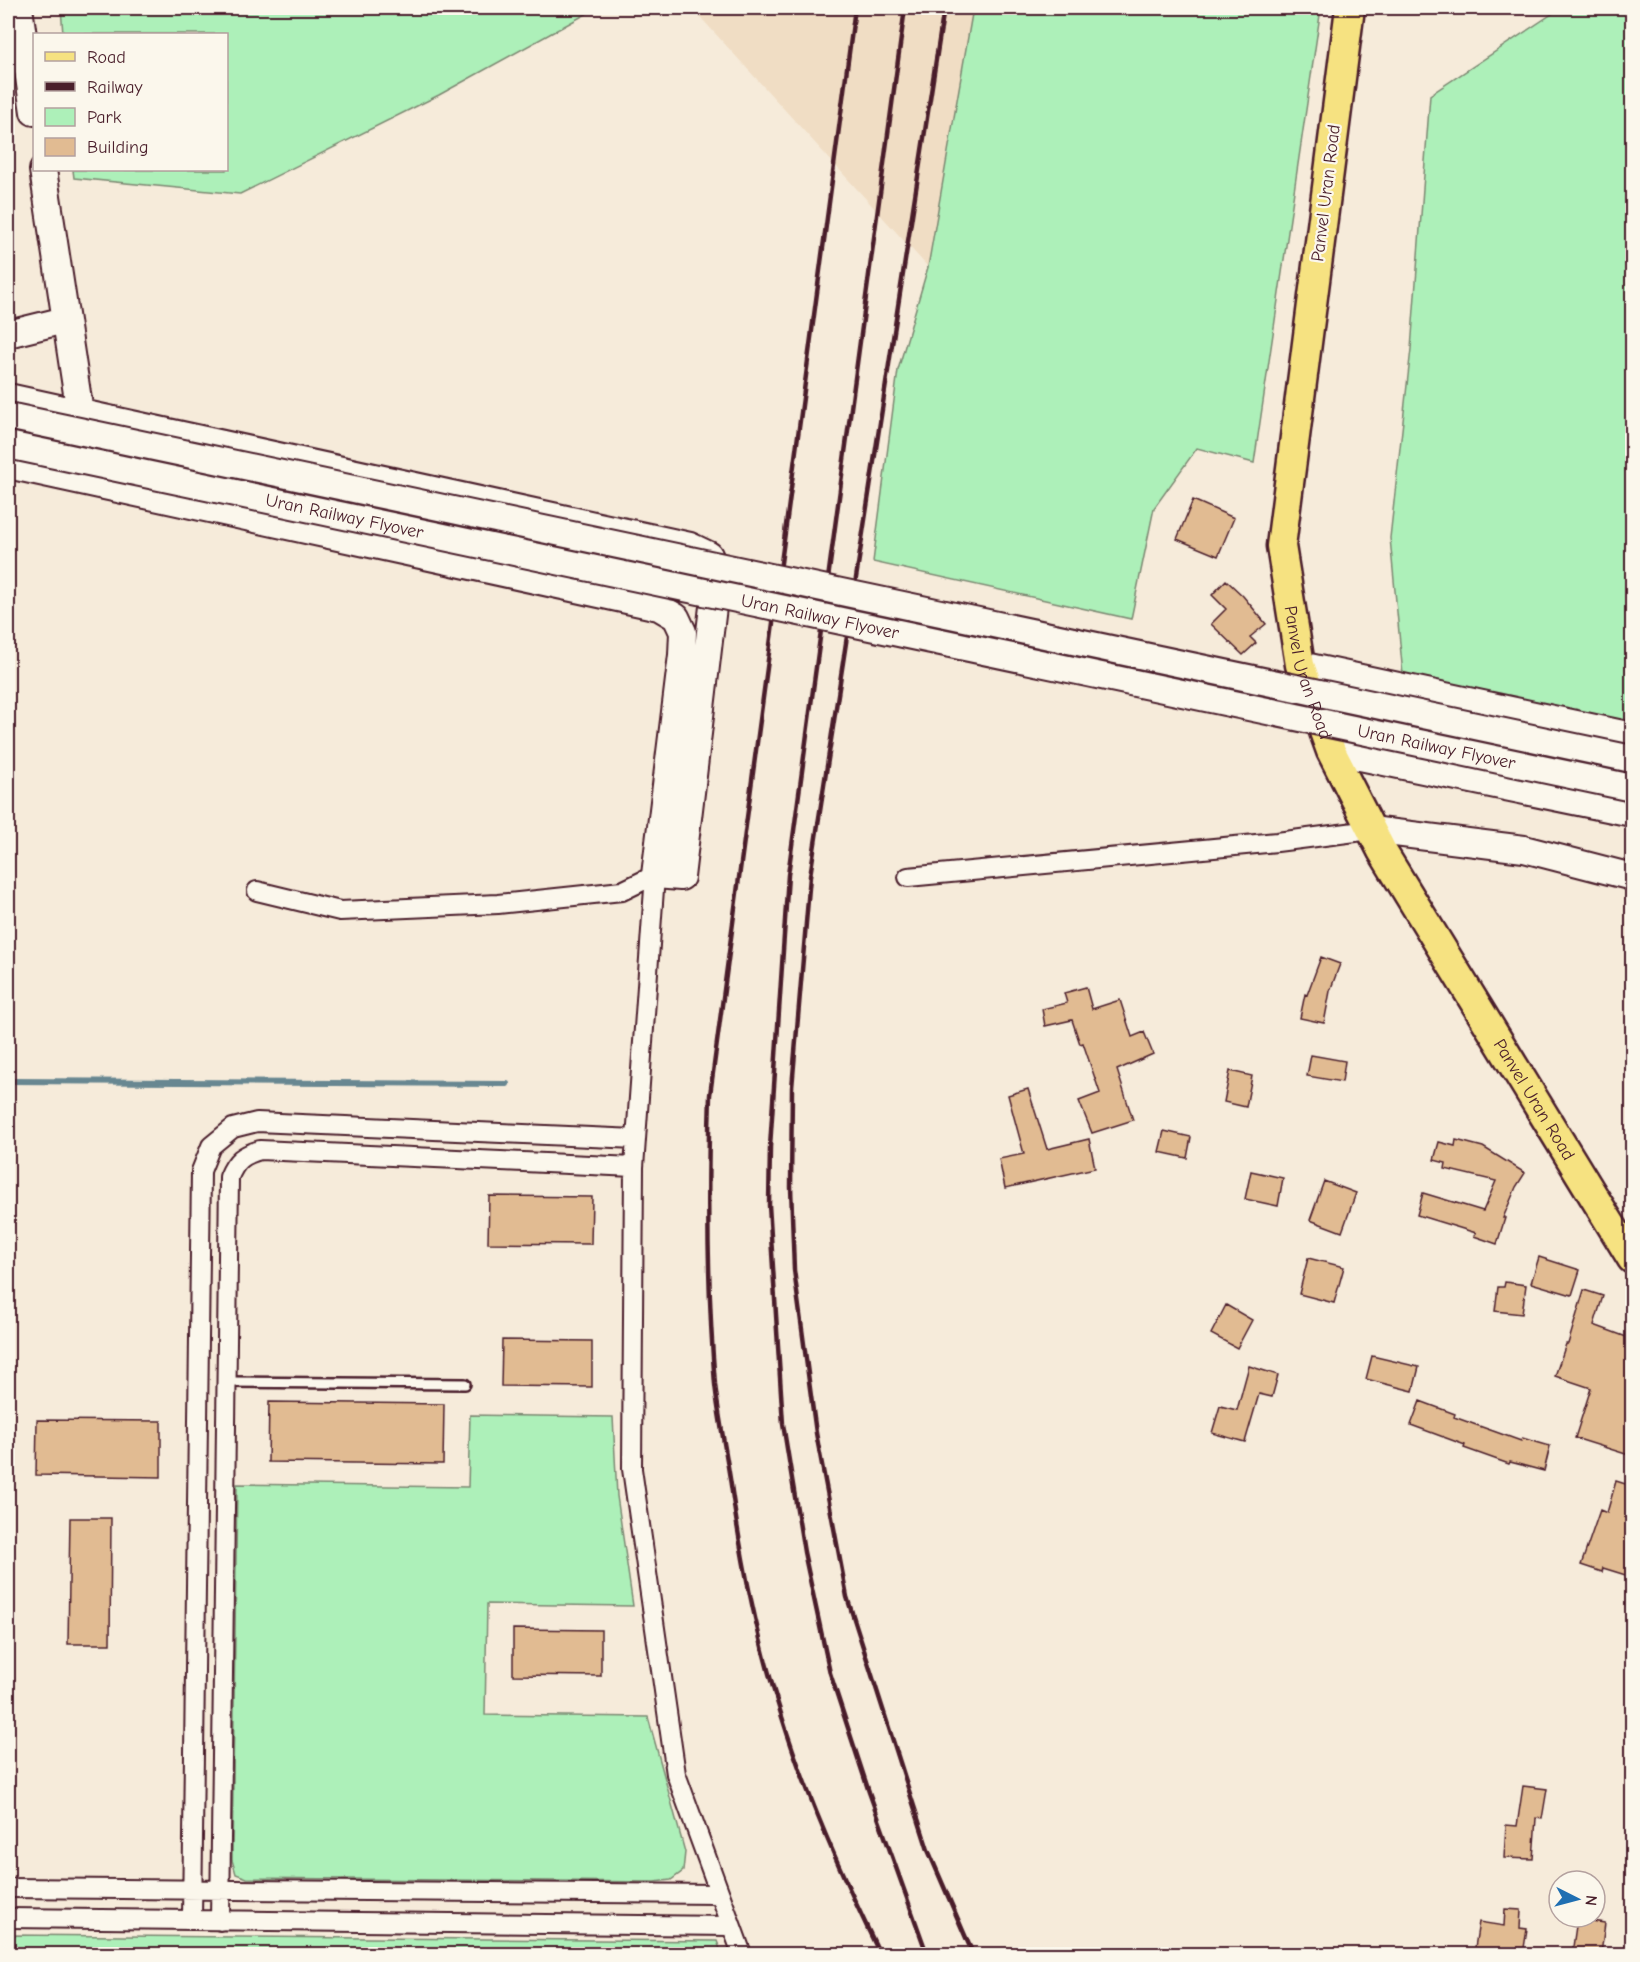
<svg xmlns="http://www.w3.org/2000/svg" width="1640" height="1962" viewBox="0 0 1640 1962" font-family="'Comic Neue',sans-serif">
	<style>
		.built { fill: #f0ddc4 }
		.green { fill: #adf0b9; stroke: #7c8872; stroke-width: 1.5 }
		.lines { fill: none; stroke-linecap: round; stroke-linejoin: round }
		.stream { stroke: #688791; stroke-width: 6 }
		.building { fill: #e1bb92; stroke: #4a1f2b; stroke-width: 1.5 }
		.lane-casing { stroke: #4a1f2b; stroke-width: 14 }
		.street-casing { stroke: #4a1f2b; stroke-width: 22 }
		.secondary-casing { stroke: #4a1f2b; stroke-width: 30 }
		.primary-casing { stroke: #4a1f2b; stroke-width: 33 }
		.lane { stroke: #fbf7ec; stroke-width: 9 }
		.street { stroke: #fbf7ec; stroke-width: 18 }
		.secondary { stroke: #fbf7ec; stroke-width: 26 }
		.primary { stroke: #f6e281; stroke-width: 28 }
		.rail { stroke: #4a1f2b; stroke-width: 4.5 }
		.secondary-bridge-casing { stroke: #4a1f2b; stroke-width: 30; stroke-linecap: butt }
		.secondary-bridge { stroke: #fbf7ec; stroke-width: 26 }
		.labels { text-anchor: middle; dominant-baseline: central; stroke-width: 4.5; stroke-linejoin: round; paint-order: stroke }
		.street-label { font-size: 18px; fill: #4a1f2b; stroke: #fbf7ec }
	</style>
	<rect width="100%" height="100%" fill="#f6ebda"/>
	<filter id="ink" filterUnits="userSpaceOnUse"><feTurbulence type="fractalNoise" baseFrequency=".0167" numOctaves="2"/><feDisplacementMap in="SourceGraphic" scale="12" xChannelSelector="R" yChannelSelector="G"/><feConvolveMatrix kernelMatrix="1 2 1 2 8 2 1 2 1" color-interpolation-filters="sRGB"/></filter>
	<g filter="url(#ink)">
		<path class="built" d="M692 8H973L928 267Z"/>
		<path class="green" d="M61 8H597L439 95 240 194 74 178 73 170H226V34H63Z
			M973 8H1321L1254 463 1197 448 1154 508 1131 619 873 562 898 370 928 267Z
			M1561 8H1632V725L1403 675 1390 538 1411 349 1430 95Z
			M470 1415 613 1417 617 1496 633 1606 487 1604 485 1715 648 1717 685 1852 683 1871 671 1880 654 1882 247 1878 236 1874 232 1860 237 1484 468 1487Z
			M8 1935 717 1941 722 1954H8Z"/>
		<g class="lines">
			<path class="stream" d="M8 1081 507 1084"/>
		</g>
		<path class="building" d="M1193 500 1234 518 1218 556 1177 539Z
			M1226 580 1243 596 1266 624 1250 637 1256 643 1243 655 1211 624 1226 609 1212 595Z
			M1321 957 1340 964 1330 991 1324 1023 1300 1018 1305 994 1307 995Z
			M1086 987 1092 1009 1120 1000 1132 1037 1144 1032 1153 1054 1117 1070 1133 1120 1092 1133 1079 1101 1100 1093 1083 1043 1080 1044 1072 1020 1045 1026 1042 1009 1067 1003 1064 993Z
			M1311 1055 1345 1061 1342 1082 1307 1076Z
			M1230 1071 1252 1076 1246 1107 1224 1102Z
			M1028 1089 1047 1149 1089 1139 1095 1168 1005 1188 999 1159 1024 1154 1008 1095Z
			M1164 1131 1191 1137 1187 1158 1159 1152Z
			M1456 1140 1483 1147 1525 1173 1516 1187 1503 1218H1505L1497 1244 1474 1236 1476 1233 1417 1215 1423 1193 1483 1211 1496 1181 1445 1169 1446 1163 1434 1160 1439 1142 1455 1146Z
			M1251 1171 1283 1178 1278 1206 1245 1199Z
			M1324 1181 1356 1193 1342 1232 1310 1220Z
			M489 1196 592 1197 591 1244 488 1243Z
			M1539 1257 1580 1270 1572 1295 1531 1283Z
			M1308 1258 1344 1267 1334 1303 1299 1294Z
			M1505 1282 1526 1285 1522 1314 1495 1311 1498 1287H1504Z
			M1584 1290 1603 1296 1594 1325 1632 1339V1456L1575 1438 1591 1388 1555 1376 1566 1344H1568Z
			M1226 1305 1252 1320 1237 1348 1211 1334Z
			M502 1340 592 1341V1387L501 1386Z
			M1372 1356 1419 1367 1413 1391 1366 1379Z
			M1249 1366 1278 1375 1272 1397 1259 1394 1245 1442 1212 1433 1220 1406 1237 1410Z
			M1420 1401 1455 1414 1454 1417 1521 1441 1522 1438 1550 1446 1544 1471 1510 1462 1509 1464 1464 1448 1465 1445 1411 1425Z
			M269 1402 444 1404 443 1464 268 1462Z
			M37 1420 161 1421V1477L36 1475Z
			M1616 1481 1632 1486V1577L1603 1568 1602 1572 1581 1565 1600 1510 1607 1513Z
			M70 1518H111L110 1644H68Z
			M513 1629 601 1630V1676L513 1675Z
			M1523 1786 1547 1789 1542 1819 1536 1818 1533 1859 1504 1858 1506 1825 1517 1826Z
			M1505 1909 1521 1910 1520 1928 1527 1929 1523 1954H1474L1479 1922 1504 1926Z
			M1577 1919 1605 1923 1601 1954H1572Z"/>
		<g class="lines">
			<defs>
				<path id="lane" d="M227 1382 465 1384"/>
				<path id="street" d="M908 877 1277 842 1371 830
					M257 891 340 911 498 904 622 891 655 875 634 1167 632 1469 676 1774 742 1954
					M8 1888 720 1894
					M8 1918 731 1926
					M192 1920 201 1171 211 1146 233 1128 257 1122 636 1139
					M220 1921 229 1177C236 1160 243 1155 260 1150L634 1167"/>
				<path id="secondary" d="M19 8 34 112
					M43 170 80 413
					M8 334 65 320
					M8 397 690 546 709 555 717 573 681 877 655 875 682 655 683 632 676 617 659 607 8 465
					M1300 665 1632 736
					M1331 751 1632 813
					M1371 830 1524 849 1632 877"/>
				<g id="primary">
					<path id="s1" d="M1350 8 1281 546 1300 665 1331 751 1382 851 1632 1259"/>
				</g>
			</defs>
			<use href="#lane" class="lane-casing"/>
			<use href="#street" class="street-casing"/>
			<use href="#secondary" class="secondary-casing"/>
			<use href="#primary" class="primary-casing"/>
			<use href="#lane" class="lane"/>
			<use href="#street" class="street"/>
			<use href="#secondary" class="secondary"/>
			<use href="#primary" class="primary"/>
			<path class="rail" d="M855 8 710 1095C707 1191 707 1288 715 1384 719 1420 727 1456 732 1492 743 1568 758 1643 782 1717 807 1798 843 1878 880 1954
				M905 8 788 875 770 1147 769 1205 783 1424 804 1552 830 1673 869 1792 927 1954
				M944 8 810 876 792 1088 791 1187 794 1270 816 1433 847 1597 928 1850 973 1954"/>
			<defs>
				<g id="secondary-bridge">
					<path d="M8 416 1632 759"/>
					<path id="s2" d="M8 445 1632 788"/>
				</g>
			</defs>
			<use href="#secondary-bridge" class="secondary-bridge-casing"/>
			<use href="#secondary-bridge" class="secondary-bridge"/>
		</g>
	</g>
	<g class="labels">
		<g class="street-label">
			<text transform="translate(1326 193) rotate(-83)">Panvel Uran Road</text>
			<text stroke="none"><textPath href="#s2" startOffset="344">Uran Railway Flyover</textPath></text>
			<text stroke="none"><textPath href="#s2" startOffset="830">Uran Railway Flyover</textPath></text>
			<text stroke="none"><textPath href="#s1" startOffset="672">Panvel Uran Road</textPath></text>
			<text stroke="none"><textPath href="#s2" startOffset="1460">Uran Railway Flyover</textPath></text>
			<text stroke="none"><textPath href="#s1" startOffset="1158">Panvel Uran Road</textPath></text>
		</g>
	</g>
	<rect width="1640" height="1962" fill="none" stroke="#fbf7ec" stroke-width="30"/>
	<rect x="15" y="15" width="1610" height="1932" fill="none" stroke="#4a1f2b" stroke-width="2" filter="url(#ink)"/>
	<rect x="33" y="33" width="195" height="138" fill="#fbf7ec" stroke="#b4a19f" stroke-width="1.5"/>
	<rect x="45" y="52" width="30" height="9" fill="#f6e281" stroke="#b4a19f" stroke-width="1.5"/>
	<text x="87" y="63" font-size="18" fill="#4a1f2b">Road</text>
	<rect x="45" y="82" width="30" height="9" fill="#4a1f2b" stroke="#b4a19f" stroke-width="1.5"/>
	<text x="87" y="93" font-size="18" fill="#4a1f2b">Railway</text>
	<rect x="45" y="108" width="30" height="18" fill="#adf0b9" stroke="#b4a19f" stroke-width="1.5"/>
	<text x="87" y="123" font-size="18" fill="#4a1f2b">Park</text>
	<rect x="45" y="138" width="30" height="18" fill="#e1bb92" stroke="#b4a19f" stroke-width="1.5"/>
	<text x="87" y="153" font-size="18" fill="#4a1f2b">Building</text>
	<g transform="translate(1577 1899) rotate(96)"><circle r="28" fill="#fbf7ec" stroke="#b4a19f" stroke-width="1.5"/>
	<path d="M0-4.5L10 22L0 15L-10 22Z" fill="#1f6fb2"/>
	<text y="-9" font-size="16" font-weight="bold" text-anchor="middle" fill="#4a1f2b">N</text>
	</g>
</svg>
